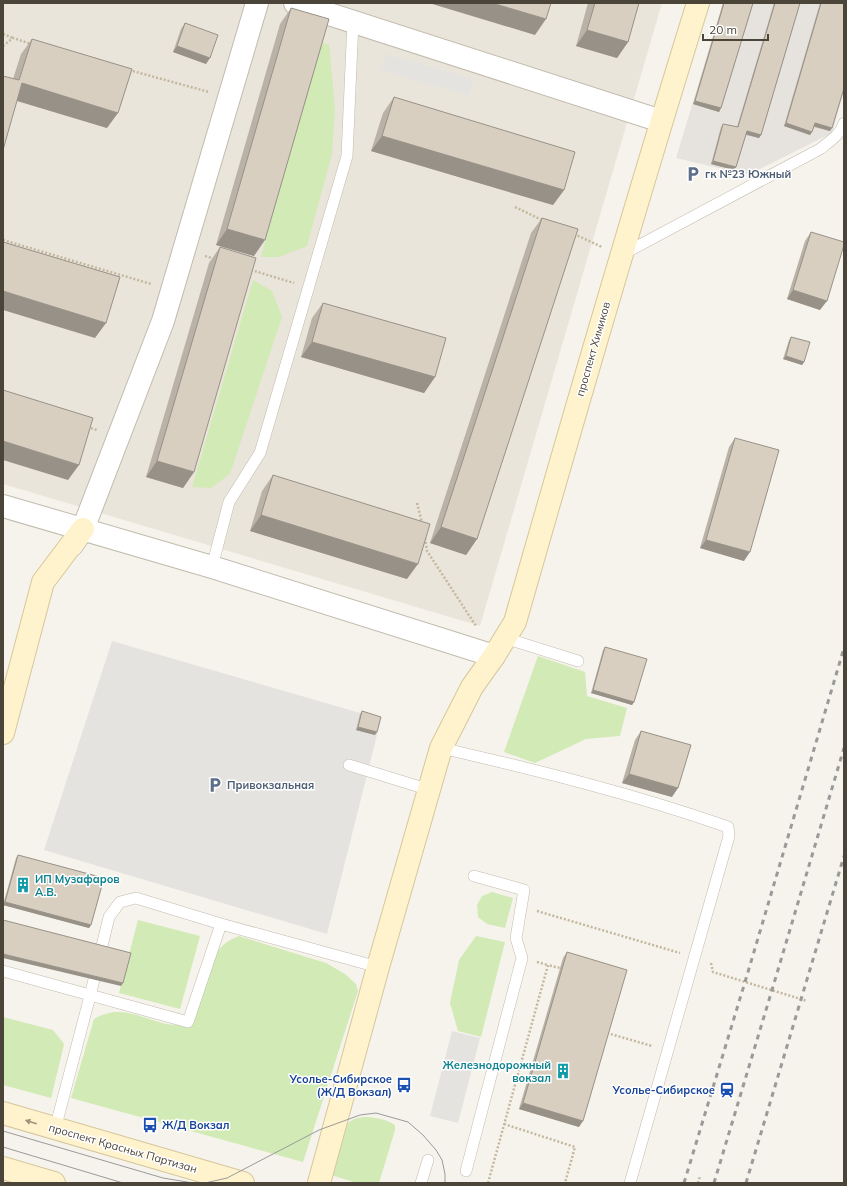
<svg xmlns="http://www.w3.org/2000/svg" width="847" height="1186" viewBox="0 0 847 1186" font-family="Mulish,sans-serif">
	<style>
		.residential { fill: #eae5da }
		.industrial { fill: #e6e2dd }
		.green { fill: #d2eab5 }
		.parking { fill: #e5e3e0 }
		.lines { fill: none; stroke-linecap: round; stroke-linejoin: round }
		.lane-casing { stroke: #c2bbae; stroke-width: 12 }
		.street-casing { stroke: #c2bbae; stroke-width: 24 }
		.secondary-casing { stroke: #d6c79b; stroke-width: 24 }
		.path { stroke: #c4b79f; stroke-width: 2.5; stroke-dasharray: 2 2; stroke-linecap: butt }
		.lane { stroke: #fff; stroke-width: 11 }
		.street { stroke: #fff; stroke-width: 22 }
		.secondary { stroke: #fff3cd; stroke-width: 22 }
		.tram { stroke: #9a9a9a; stroke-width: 1 }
		.rail { stroke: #9a9a9a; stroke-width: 3; stroke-dasharray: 5 5; stroke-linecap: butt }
		.wall { fill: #bab2a6 }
		.shaded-wall { fill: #979187 }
		.building { fill: #d8cfc1; stroke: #979187 }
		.oneway { fill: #9c937c }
		.labels { text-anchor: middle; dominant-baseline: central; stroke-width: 3; stroke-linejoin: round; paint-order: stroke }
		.service-label { font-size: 11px; font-weight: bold; fill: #4e5e75; stroke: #fff; text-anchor: start }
		.street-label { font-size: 11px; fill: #4b4439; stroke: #fff }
		.culture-label { font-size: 11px; font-weight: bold; fill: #0d838f; stroke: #fff; text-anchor: start }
		.transit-label { font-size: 11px; font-weight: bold; fill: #164399; stroke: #fff; text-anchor: end }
	</style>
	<rect width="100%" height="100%" fill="#f6f3ec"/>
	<path class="residential" d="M3 3H662L480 626 3 484Z"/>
	<path class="industrial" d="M723 3H844V92L832 133 748 175 676 158Z"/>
	<path class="green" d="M320 43 329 44 335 109 332 154 307 246 279 257H261Z
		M253 280 272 291 282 317 230 474 211 488 192 487Z
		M538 656 585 672 587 696 627 708 620 736 586 739 535 763 504 752Z
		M492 892 513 898 505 928 487 924 478 917 477 905 482 896Z
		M138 920 200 936 180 1009 119 993Z
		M239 936 326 963 345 974 356 984 358 991 303 1162 71 1098 94 1019C128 998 154 1031 188 1024L217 952C223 944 229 940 239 936Z
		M476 936 505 942 481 1037 458 1031 450 1003 459 960Z
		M3 1017 53 1030 61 1040 64 1044 63 1049 51 1098 3 1085Z
		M363 1117C374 1117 386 1119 395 1125V1130L379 1183H357L331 1175 348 1123 354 1119Z"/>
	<path class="parking" d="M385 54 474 79 469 96 380 70Z
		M112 641 381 719 327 934 44 850Z
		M452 1031 480 1038 458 1123 430 1116Z"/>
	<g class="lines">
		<defs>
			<path id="lane" d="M623 254 820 149C829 142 841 134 844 123
				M212 567 229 502 260 453 347 156 353 21
				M505 638 578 661
				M441 748C537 770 634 794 728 827L729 836 630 1183
				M349 765 430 790
				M3 971 188 1022 221 924
				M55 1129 90 996 109 917 120 902 136 898 221 924 378 967
				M466 1171 522 958 516 938 524 890 474 876
				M421 1183 428 1160"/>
			<path id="street" d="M295 3 661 121
				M3 506 212 567 494 656
				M72 545 83 529 163 321 257 3"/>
			<path id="secondary" d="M3 733 43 582 83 529
				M3 1113 243 1183
				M3 1168 54 1183
				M319 1183 378 967 441 748 472 687 494 656 515 622C574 415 634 209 698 3"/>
		</defs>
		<use href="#lane" class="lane-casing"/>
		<use href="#street" class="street-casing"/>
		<use href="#secondary" class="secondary-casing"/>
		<path class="path" d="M3 34 13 38
			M3 46 13 38 31 44
			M129 70 209 92
			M515 207 544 221
			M574 234 602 247
			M3 240 151 284
			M205 256 215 259
			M251 270 294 283
			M87 427 97 430
			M417 503 422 523
			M425 538 427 551 476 626
			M537 911 680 953
			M537 962 548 965
			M711 963 713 972 807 1001
			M607 1033 652 1046
			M504 1124 575 1147 565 1183
			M488 1183 548 965 560 968
			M698 1183 700 1176"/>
		<use href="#lane" class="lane"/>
		<use href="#street" class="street"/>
		<use href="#secondary" class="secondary"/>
		<path class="tram" d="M3 1131 163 1178 193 1183
			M3 1147 123 1183
			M205 1183 227 1178 319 1130 360 1115 376 1113 408 1122 423 1135 436 1150 442 1160 445 1174V1183"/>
		<path class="rail" d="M684 1183 745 982 844 648
			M714 1183 772 990 844 748
			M746 1183 844 856"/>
	</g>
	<path class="wall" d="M588 3H639L628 42 617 58 576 46Z
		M723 3H753L721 108 719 112 693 104Z
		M774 3H800L761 135 759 138 746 135 736 167 734 170 711 164 721 127 723 124 737 127Z
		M820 3H844L830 131 814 127 810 135 784 126Z
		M291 8 254 256 216 245 280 24Z
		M185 23 206 64 173 52 181 29Z
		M32 39 107 128 17 101 13 79 21 54Z
		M394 97 564 190 553 205 371 151 383 113Z
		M542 218 477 539 466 555 430 543 531 233Z
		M811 232 820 310 787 299 805 241Z
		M220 247 194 472 183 488 146 477 209 263Z
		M323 303 435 377 424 393 301 357 312 318Z
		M791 337 804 362 802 365 783 359 789 340Z
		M735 438 744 561 700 548 729 447Z
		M273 475 407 579 250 531 262 491Z
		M605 647 634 702 632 705 591 693 603 650Z
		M362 711 375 735 356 730 360 714Z
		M641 731 672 797 622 783 635 740Z
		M18 855 91 925 89 928 3 905 16 858Z
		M567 952 579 1127 519 1109 563 958Z"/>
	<path class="shaded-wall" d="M429 3H492L546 19 535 35Z
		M587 30 628 42 617 58 576 46Z
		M177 46 210 58 206 64 173 52Z
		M22 83 118 113 107 128 11 99Z
		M695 101 721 108 719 112 693 104Z
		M786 123 812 132 810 135 784 126Z
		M815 123 832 128 830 131 813 126Z
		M747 131 761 135 759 138 745 134Z
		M382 136 564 190 553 205 371 151Z
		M713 161 736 167 734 170 711 164Z
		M227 229 265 240 254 256 216 245Z
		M793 290 827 301 820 310 787 299Z
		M3 291 106 323 95 338 3 310Z
		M312 342 435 377 424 393 301 357Z
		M786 356 804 362 802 365 783 359Z
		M3 441 79 465 68 480 3 460Z
		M157 461 194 472 183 488 146 477Z
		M261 515 418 564 407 579 250 531Z
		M441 527 477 539 466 555 430 543Z
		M706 540 750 552 744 561 700 548Z
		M593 690 634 702 632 705 591 693Z
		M358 727 377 732 375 735 356 730Z
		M629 774 678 788 672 797 622 783Z
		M5 902 91 925 89 928 3 905Z
		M3 954 123 983 121 986 3 958Z
		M523 1103 583 1121 579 1127 519 1109Z"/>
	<path class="building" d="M492 3H551L546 19Z
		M595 3H639L628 42 587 30Z
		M724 3H753L721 108 695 101Z
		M775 3H800L761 135 747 131 736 167 713 161 723 124 738 127Z
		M821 3H844V88L832 128 815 123 812 132 786 123Z
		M291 8 329 19 265 240 227 229Z
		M185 23 218 35 210 58 177 46Z
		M32 39 132 69 118 113 22 83 3 150V76L19 80Z
		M394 97 575 152 564 190 382 136Z
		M542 218 578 229 477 539 441 527Z
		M811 232 844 242V245L827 301 793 290Z
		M3 242 120 277 106 323 3 291Z
		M220 247 256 258 194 472 157 461Z
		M323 303 446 338 435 377 312 342Z
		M791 337 810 342 804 362 786 356Z
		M3 390 93 418 79 465 3 441Z
		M735 438 779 450 750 552 706 540Z
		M273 475 430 524 418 564 261 515Z
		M605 647 647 659 634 702 593 690Z
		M362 711 381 717 377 732 358 727Z
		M641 731 691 745 678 788 629 774Z
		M18 855 104 878 91 925 5 902Z
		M3 920 131 953 123 983 3 954Z
		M567 952 627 970 583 1121 523 1103Z"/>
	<defs><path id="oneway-solid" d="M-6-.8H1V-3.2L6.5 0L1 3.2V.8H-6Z"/></defs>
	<use class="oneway" href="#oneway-solid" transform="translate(31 1122) rotate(-163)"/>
	<defs>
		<symbol id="parking-bare" viewBox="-9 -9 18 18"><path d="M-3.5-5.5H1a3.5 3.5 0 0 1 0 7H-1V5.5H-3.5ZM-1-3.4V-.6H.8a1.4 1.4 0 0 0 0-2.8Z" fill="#5c6f8a" stroke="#fff" stroke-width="2.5" paint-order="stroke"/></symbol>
		<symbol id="building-bare" viewBox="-9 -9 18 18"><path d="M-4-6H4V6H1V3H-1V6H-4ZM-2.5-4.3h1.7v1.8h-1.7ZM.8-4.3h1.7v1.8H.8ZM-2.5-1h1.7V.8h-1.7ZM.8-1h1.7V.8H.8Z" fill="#0f9aa8" stroke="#fff" stroke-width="2.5" paint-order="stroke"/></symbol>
		<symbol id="bus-bare" viewBox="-9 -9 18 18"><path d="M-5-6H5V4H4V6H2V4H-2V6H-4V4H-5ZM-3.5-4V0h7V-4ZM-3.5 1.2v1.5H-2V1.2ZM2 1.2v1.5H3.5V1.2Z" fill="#1a4fb4" stroke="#fff" stroke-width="2.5" paint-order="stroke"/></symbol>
		<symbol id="station-bare" viewBox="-9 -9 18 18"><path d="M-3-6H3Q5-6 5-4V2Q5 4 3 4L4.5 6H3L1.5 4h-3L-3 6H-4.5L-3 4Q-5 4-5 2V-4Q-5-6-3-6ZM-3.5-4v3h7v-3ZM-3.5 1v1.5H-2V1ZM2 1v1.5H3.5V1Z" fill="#1a4fb4" stroke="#fff" stroke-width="2.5" paint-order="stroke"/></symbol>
	</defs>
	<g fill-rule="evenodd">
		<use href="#parking-bare" x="682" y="163" width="22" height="22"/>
		<use href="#parking-bare" x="204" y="774" width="22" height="22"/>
		<use href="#building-bare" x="12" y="874" width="22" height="22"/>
		<use href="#building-bare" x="552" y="1060" width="22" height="22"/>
		<use href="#bus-bare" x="393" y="1074" width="22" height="22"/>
		<use href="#station-bare" x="716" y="1079" width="22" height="22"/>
		<use href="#bus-bare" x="139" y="1114" width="22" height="22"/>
	</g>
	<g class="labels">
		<g class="service-label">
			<text x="705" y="174">гк №23 Южный</text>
			<text x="227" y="785">Привокзальная</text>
		</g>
		<g class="street-label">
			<text transform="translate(593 349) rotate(-74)">проспект Химиков</text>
			<text transform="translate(123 1148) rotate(16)">проспект Красных Партизан</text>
		</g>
		<g class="culture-label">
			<text x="35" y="879">ИП Музафаров<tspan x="35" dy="13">А.В.</tspan></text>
			<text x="551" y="1065" text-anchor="end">Железнодорожный<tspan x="551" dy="13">вокзал</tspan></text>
		</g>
		<g class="transit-label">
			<text x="392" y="1079">Усолье-Сибирское<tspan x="392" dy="13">(Ж/Д Вокзал)</tspan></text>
			<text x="715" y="1090">Усолье-Сибирское</text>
			<text x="162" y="1125" text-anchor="start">Ж/Д Вокзал</text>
		</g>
	</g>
	<rect width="847" height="1186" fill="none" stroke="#4b4439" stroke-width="8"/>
	<path d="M703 34v6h65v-6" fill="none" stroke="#4b4439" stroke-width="2"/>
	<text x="709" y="34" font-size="12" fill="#4b4439" stroke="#ffffff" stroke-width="3" paint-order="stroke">20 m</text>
</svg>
